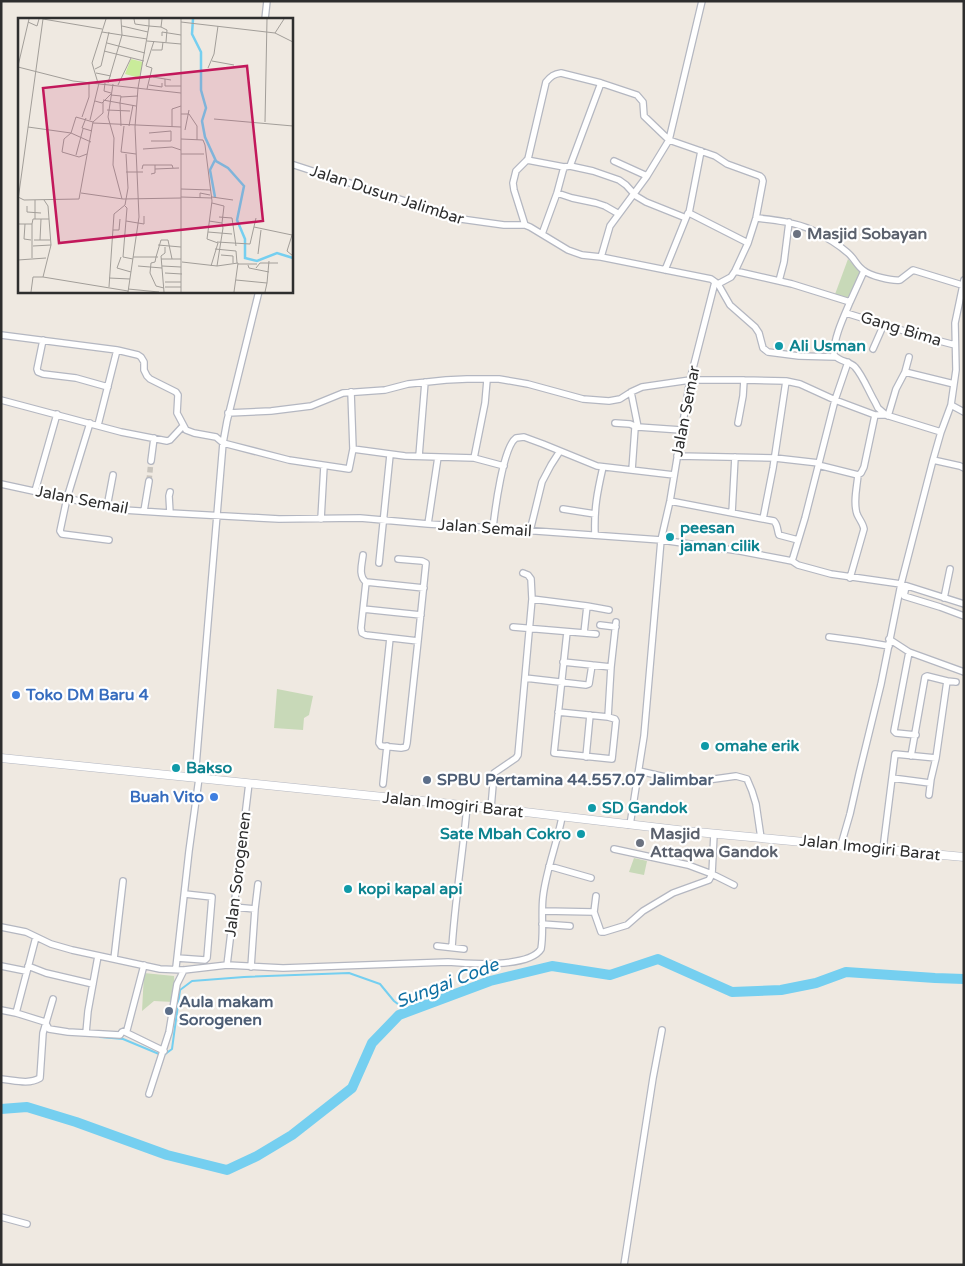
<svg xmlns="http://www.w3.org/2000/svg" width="965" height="1266" viewBox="0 0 965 1266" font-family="'Varela Round',sans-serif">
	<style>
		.cemetery { fill: #c8d9b8 }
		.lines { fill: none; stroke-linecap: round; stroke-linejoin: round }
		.stream { stroke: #75cff0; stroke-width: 2 }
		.river { stroke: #75cff0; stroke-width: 10 }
		.minor-tunnel { stroke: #c8c4bd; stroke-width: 5.5; stroke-dasharray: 5.5 3; stroke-linecap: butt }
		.minor-casing { stroke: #b4b7c1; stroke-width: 8 }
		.secondary-casing { stroke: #b4b7c1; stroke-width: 9 }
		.minor { stroke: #fff; stroke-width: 5.5 }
		.secondary { stroke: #fff; stroke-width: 8 }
		.worship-dot { fill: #6b7280; stroke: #fff; stroke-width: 2 }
		.culture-dot { fill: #0f9aa8; stroke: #fff; stroke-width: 2 }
		.shop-dot { fill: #3f7fe0; stroke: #fff; stroke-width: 2 }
		.service-dot { fill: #5c6f8a; stroke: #fff; stroke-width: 2 }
		.labels { text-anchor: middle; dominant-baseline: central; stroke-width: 4.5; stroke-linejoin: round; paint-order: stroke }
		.street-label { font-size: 16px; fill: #2e2e2e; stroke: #fff }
		.worship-label { font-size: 16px; font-weight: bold; fill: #5b616d; stroke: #fff; text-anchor: start }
		.culture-label { font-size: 16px; font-weight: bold; fill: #0d838f; stroke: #fff; text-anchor: start }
		.shop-label { font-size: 16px; font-weight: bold; fill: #366cbe; stroke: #fff; text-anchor: start }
		.service-label { font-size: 16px; font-weight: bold; fill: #4e5e75; stroke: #fff; text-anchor: start }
		.water-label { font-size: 18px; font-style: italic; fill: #0d6fa3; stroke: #fff }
		.inset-river { fill: none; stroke: #75cff0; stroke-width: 2.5 }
		.inset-road { fill: none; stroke: #a29e99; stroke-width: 1 }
		.view { fill: #c2185b; fill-opacity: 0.15; stroke: #c2185b; stroke-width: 2.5 }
		.inset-edge { fill: none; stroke: #2e2e2e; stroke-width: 2.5 }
	</style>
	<rect width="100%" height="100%" fill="#efe9e1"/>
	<path class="cemetery" d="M848 259 861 273 850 300 834 297Z
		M277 689 313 696 309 715 304 718 303 730 274 728Z
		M634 858 647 861 644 875 629 872Z
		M144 973 174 976 175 989 173 1002 154 1001 142 1011Z"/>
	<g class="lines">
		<path class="stream" d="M100 1037 123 1039 159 1054
			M164 1055 172 1049 180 990 192 981 244 977 349 973 380 984 394 1001 408 1012"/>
		<path class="river" d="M1 1109 27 1107 76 1122 167 1155 227 1170 257 1156 292 1135 352 1088 372 1043 399 1015 490 981 552 966 610 975 658 959 732 992 781 990 816 983 846 972 935 978 964 979"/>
		<path class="minor-tunnel" d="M149 481 151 461"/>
		<defs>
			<path id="minor" d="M265 19 267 1
				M527 160 564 167 570 166 593 171 619 180 626 185 636 196 646 202 686 218
				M614 161 647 176
				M291 164 461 219 504 225H525L530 227 568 250 582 255 601 257 711 279 718 284 731 277 735 271 748 243 756 218 763 181 762 178 760 176 727 164 715 156 669 140 644 116 643 102 637 95 601 83 561 73C554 74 551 76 546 82L528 159 516 171 513 183 514 190 525 225
				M570 166 601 83
				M557 193 572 198 596 203 605 206 619 214
				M689 213 701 151
				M756 218C775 220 795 222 812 230 824 236 838 244 848 253 854 258 857 266 863 270 870 276 892 281 900 280L913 270 962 285
				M542 234 557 193 564 167
				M601 257 610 226 647 176 669 140 702 1
				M665 270 688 213 691 214 748 243
				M735 271 792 284 850 302C844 316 833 339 834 355 840 362 849 361 855 367 863 376 869 392 875 402L878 408 886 415
				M779 281 784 262 789 222
				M718 284 730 305 755 327 759 333 763 348 768 352 799 356 836 357
				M850 302 864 271
				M846 313 924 337 955 345
				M1 335 117 350 138 355 141 357 144 362V370L147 376 150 379 176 392 178 395 177 413 186 430 194 433 216 437 223 443 289 460 349 469 353 449 405 456 474 458 504 466
				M43 340 37 369 38 372 43 374 76 378 108 387
				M873 349 884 324
				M905 372 909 357
				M351 392 353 449
				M631 392 638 427
				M1 400 121 432 167 441 170 440 183 426
				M951 405 964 412
				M228 413 271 411 311 406 343 393 385 390 408 384 446 380 467 379H499L528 384 583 399 609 401 620 399 631 392 642 387 690 380H744L786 381 800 384 835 400 875 415H886L941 432
				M888 416 896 389 905 372 954 384
				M90 423 67 498 60 531 62 534 109 540
				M615 423 630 424 637 427
				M738 423 743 396 744 380
				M98 425 117 350
				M419 456 425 382
				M677 456 775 458 819 463
				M474 458 485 403 487 380
				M933 460 960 466 964 468
				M151 461 154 438
				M818 465 858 475 861 473 864 467 875 415
				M632 470 635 428 638 427 681 430
				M1 484 107 507 124 510 170 513 279 519 360 518 428 524 493 528 661 540 740 551 792 561 798 565 831 574 901 584 964 604
				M35 491 57 414
				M170 492 169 496 170 513
				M670 501 774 521C778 525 777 530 779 535L798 540
				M107 507 113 475
				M563 509 595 514
				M144 511 149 481
				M732 513 735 457
				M321 519 324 466
				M763 519 773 468 786 381
				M428 524 438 457
				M493 528C495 510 503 447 516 438L524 437 543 444 597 466 674 475
				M530 531 542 482 551 465 560 451
				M595 535C594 509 597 493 603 467
				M363 555C362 564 358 576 366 582
				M398 559 422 561 426 563 418 641
				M792 561 805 518 835 400 848 362
				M379 563 390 455
				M850 578 864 529C863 523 859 519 857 514 853 502 857 487 858 475
				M906 586 904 596 940 607 964 616
				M944 598 950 569
				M532 599 587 606 609 610
				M363 609 421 615
				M600 625 616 627
				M513 627 596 634
				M567 632 554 753 612 759 616 721 615 719 608 717 611 667 616 622
				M584 633 587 606
				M829 637 859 641 889 646
				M390 638 379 743 381 746 401 748 406 747 407 743 418 641 366 635 362 633 361 628 366 582 424 588
				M889 639 909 652 964 672
				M909 652 894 731 896 733 916 735
				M592 665 611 667
				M525 678 586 685 589 684 592 665 563 662
				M558 712 608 717
				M911 756 925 677 927 676 947 681
				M586 757 590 715
				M639 771 683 781 693 782 736 776 747 779 752 791 756 804 761 838
				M195 778 223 443 227 421 259 291
				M892 778 930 783
				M383 784 387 746
				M929 795 931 779 936 758 947 681 956 682
				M491 808 494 773 516 758 518 755 532 599 531 579 528 575 523 573
				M630 825 644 736 661 540 670 501 690 380 715 282
				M841 845 850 814 859 774 881 684 901 584 933 460 941 432 951 405 956 370 955 323 964 280
				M614 849 688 865 712 874 734 885
				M883 849 895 754 936 758
				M549 866 591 878
				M596 896 594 912 601 932H604L627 925 643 911 673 893 709 880 712 874 714 834
				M234 907 255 909 258 884
				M543 911 594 912
				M542 924 570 926
				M1 927 26 932 51 944 72 950 160 969 184 970 227 965 283 968 448 962C468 964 529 968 541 949 544 932 541 914 543 897 546 870 557 844 562 817
				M437 946 464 949
				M452 947C455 900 463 853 467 806
				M177 958 205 960 207 958 212 897 185 894
				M114 959 123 881
				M227 965 249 783
				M1 966 26 971
				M28 966 46 973 93 984
				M176 967 189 851 199 778
				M251 967 255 909
				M1 1010 16 1013 36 937
				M16 1013 45 1022 49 1029 68 1032 120 1035 122 1032 127 1030 144 965
				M125 1032 164 1051
				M86 1033 88 1011 98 956
				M1 1079C14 1080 28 1085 40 1078L43 1033 53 999
				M149 1094 169 1032 177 984 184 970
				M1 1217 27 1224
				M624 1265 653 1078 662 1030"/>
			<path id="secondary" d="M1 758 491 808 686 831 964 857"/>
		</defs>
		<use href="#minor" class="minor-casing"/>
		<use href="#secondary" class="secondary-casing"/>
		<use href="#minor" class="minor"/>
		<use href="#secondary" class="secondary"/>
	</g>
	<g class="worship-dot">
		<circle cx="797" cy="234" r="5"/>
		<circle cx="640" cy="843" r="5"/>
	</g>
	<g class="culture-dot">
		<circle cx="779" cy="346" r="5"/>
		<circle cx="670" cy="537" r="5"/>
		<circle cx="705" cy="746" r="5"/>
		<circle cx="176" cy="768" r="5"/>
		<circle cx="592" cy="808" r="5"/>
		<circle cx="581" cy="834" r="5"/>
		<circle cx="348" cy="889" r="5"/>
	</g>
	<g class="shop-dot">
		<circle cx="16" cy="695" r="5"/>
		<circle cx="214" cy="797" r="5"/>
	</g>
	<g class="service-dot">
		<circle cx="427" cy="780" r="5"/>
		<circle cx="169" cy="1011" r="5"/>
	</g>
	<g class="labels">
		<g class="street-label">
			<text transform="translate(387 195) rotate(18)">Jalan Dusun Jalimbar</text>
			<text transform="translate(901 329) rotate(17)">Gang Bima</text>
			<text transform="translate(686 411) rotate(-79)">Jalan Semar</text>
			<text transform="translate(82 500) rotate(11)">Jalan Semail</text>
			<text transform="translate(485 528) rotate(4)">Jalan Semail</text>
			<text transform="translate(453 805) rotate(6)">Jalan Imogiri Barat</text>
			<text transform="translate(870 848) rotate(6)">Jalan Imogiri Barat</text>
			<text transform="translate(238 874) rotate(-83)">Jalan Sorogenen</text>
		</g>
		<g class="worship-label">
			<text x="807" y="234">Masjid Sobayan</text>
			<text x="650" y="834">Masjid<tspan x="650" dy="18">Attaqwa Gandok</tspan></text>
		</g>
		<g class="culture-label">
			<text x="789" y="346">Ali Usman</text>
			<text x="680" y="528">peesan<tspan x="680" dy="18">jaman cilik</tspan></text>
			<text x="715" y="746">omahe erik</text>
			<text x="186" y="768">Bakso</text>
			<text x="602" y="808">SD Gandok</text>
			<text x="571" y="834" text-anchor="end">Sate Mbah Cokro</text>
			<text x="358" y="889">kopi kapal api</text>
		</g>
		<g class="shop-label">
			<text x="26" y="695">Toko DM Baru 4</text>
			<text x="204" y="797" text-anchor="end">Buah Vito</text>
		</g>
		<g class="service-label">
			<text x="437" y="780">SPBU Pertamina 44.557.07 Jalimbar</text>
			<text x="179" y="1002">Aula makam<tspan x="179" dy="18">Sorogenen</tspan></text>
		</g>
		<g class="water-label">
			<text transform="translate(447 983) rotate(-21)">Sungai Code</text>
		</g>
	</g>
	<g transform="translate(18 18)">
		<rect width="275" height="275" fill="#efe9e1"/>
		<path d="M113 41 125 44 121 60 107 56Z" fill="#c9ec9a"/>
		<path class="inset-river" d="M175 1 174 16 183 34V72L188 90 184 103 187 119 198 143 210 150 226 168 219 202 227 221V240L239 243 259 235 275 240M197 179 192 152 197 142"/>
		<path class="inset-road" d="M25 1 84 11M116 1 117 6 131 8V1M163 1V274M10 4 19 8 21 1M163 4 257 15 275 24M104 8 130 14M143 9 149 12 148 24M84 14 129 21M257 15 266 1M144 18V14L163 17M129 23 163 26M89 25 127 35M134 32H144L145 24M86 33 126 43M194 43 216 47M0 48 11 1M0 49 55 63 163 75M190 50 196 36 200 8M77 51 83 48 91 14M78 55 93 58M135 59 153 62M147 61V68H163M80 65 74 45 88 1M87 65 86 73 93 75M90 65 104 17 103 1M95 66 90 99 96 120 95 147 104 181M100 67 113 40M131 67 144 69V65M129 71 134 50 128 48 136 23M93 77 103 78 102 85M103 79 120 78M85 82 118 88M77 83 84 85 93 76M102 85 103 108M89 92 112 93M163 96H171L179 108V122M64 99 71 79V65M68 100 64 110 74 113M196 101 275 108M72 102 81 65M75 104 85 95V84M247 104 249 1M75 105 163 109M106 108 103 134 118 136M111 108 115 87M10 109 53 115 73 124M154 109V91L163 88M167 112 171 92M131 115 153 113V123H133M163 121 185 122 187 127 194 183 189 221 200 225 193 248M125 131 154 129 163 132M163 136H186M58 137 65 111M124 151 125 147H137M137 151 161 150M108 154H125M133 156 137 155V147H154L155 150M163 171 193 172M63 175 105 181 163 180M0 179 6 182 61 181 75 104 58 99 53 115 46 121 44 134 61 139 69 136M163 179 194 180M194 179 215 182M182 180V175L192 177M0 182 25 1M194 185 206 188 204 205M9 188V194L23 195M107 188 109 190 105 239 115 241M201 199 214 200 218 228M17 201V182M108 203 126 206V198M191 203 204 205 205 210 199 248M0 206H14V240M7 206 6 221 13 222M14 206 15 201H31M236 209 274 217M95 212H101L102 201M190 214 214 216M275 214 269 233 275 238M16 222H32M22 222 23 201M199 224 232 226 238 200M140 227 163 229M15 228 33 227M197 231 218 233 219 245M240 236 243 212M203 237 215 238V245M103 239 99 250 113 254M115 239H140M138 239 143 222H150L154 241M138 239 137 244 133 245 132 255 138 268 146 270M143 241H163M0 242 28 240M164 244 199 248 220 245 216 274M220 246H239M230 247 231 250 251 254M120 248 144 250M144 248 163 249M238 250 242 245H260M147 255 164 256M25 259 110 273M91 260 112 261M218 262 249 265 247 274M147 264H163M249 265 251 243M91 269 96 196 107 187 110 170 108 136M147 269H163M110 271 141 274M13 274 15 259H25L33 227 30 188 26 182M110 274 121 199 117 109 120 70 131 8 143 9 144 1M146 274 143 238 147 235V229"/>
		<path class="view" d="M229 48 245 203 41 225 25 70Z"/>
		<rect width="275" height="275" class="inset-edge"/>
	</g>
	<rect width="965" height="1266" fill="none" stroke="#2e2e2e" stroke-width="5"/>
</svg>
